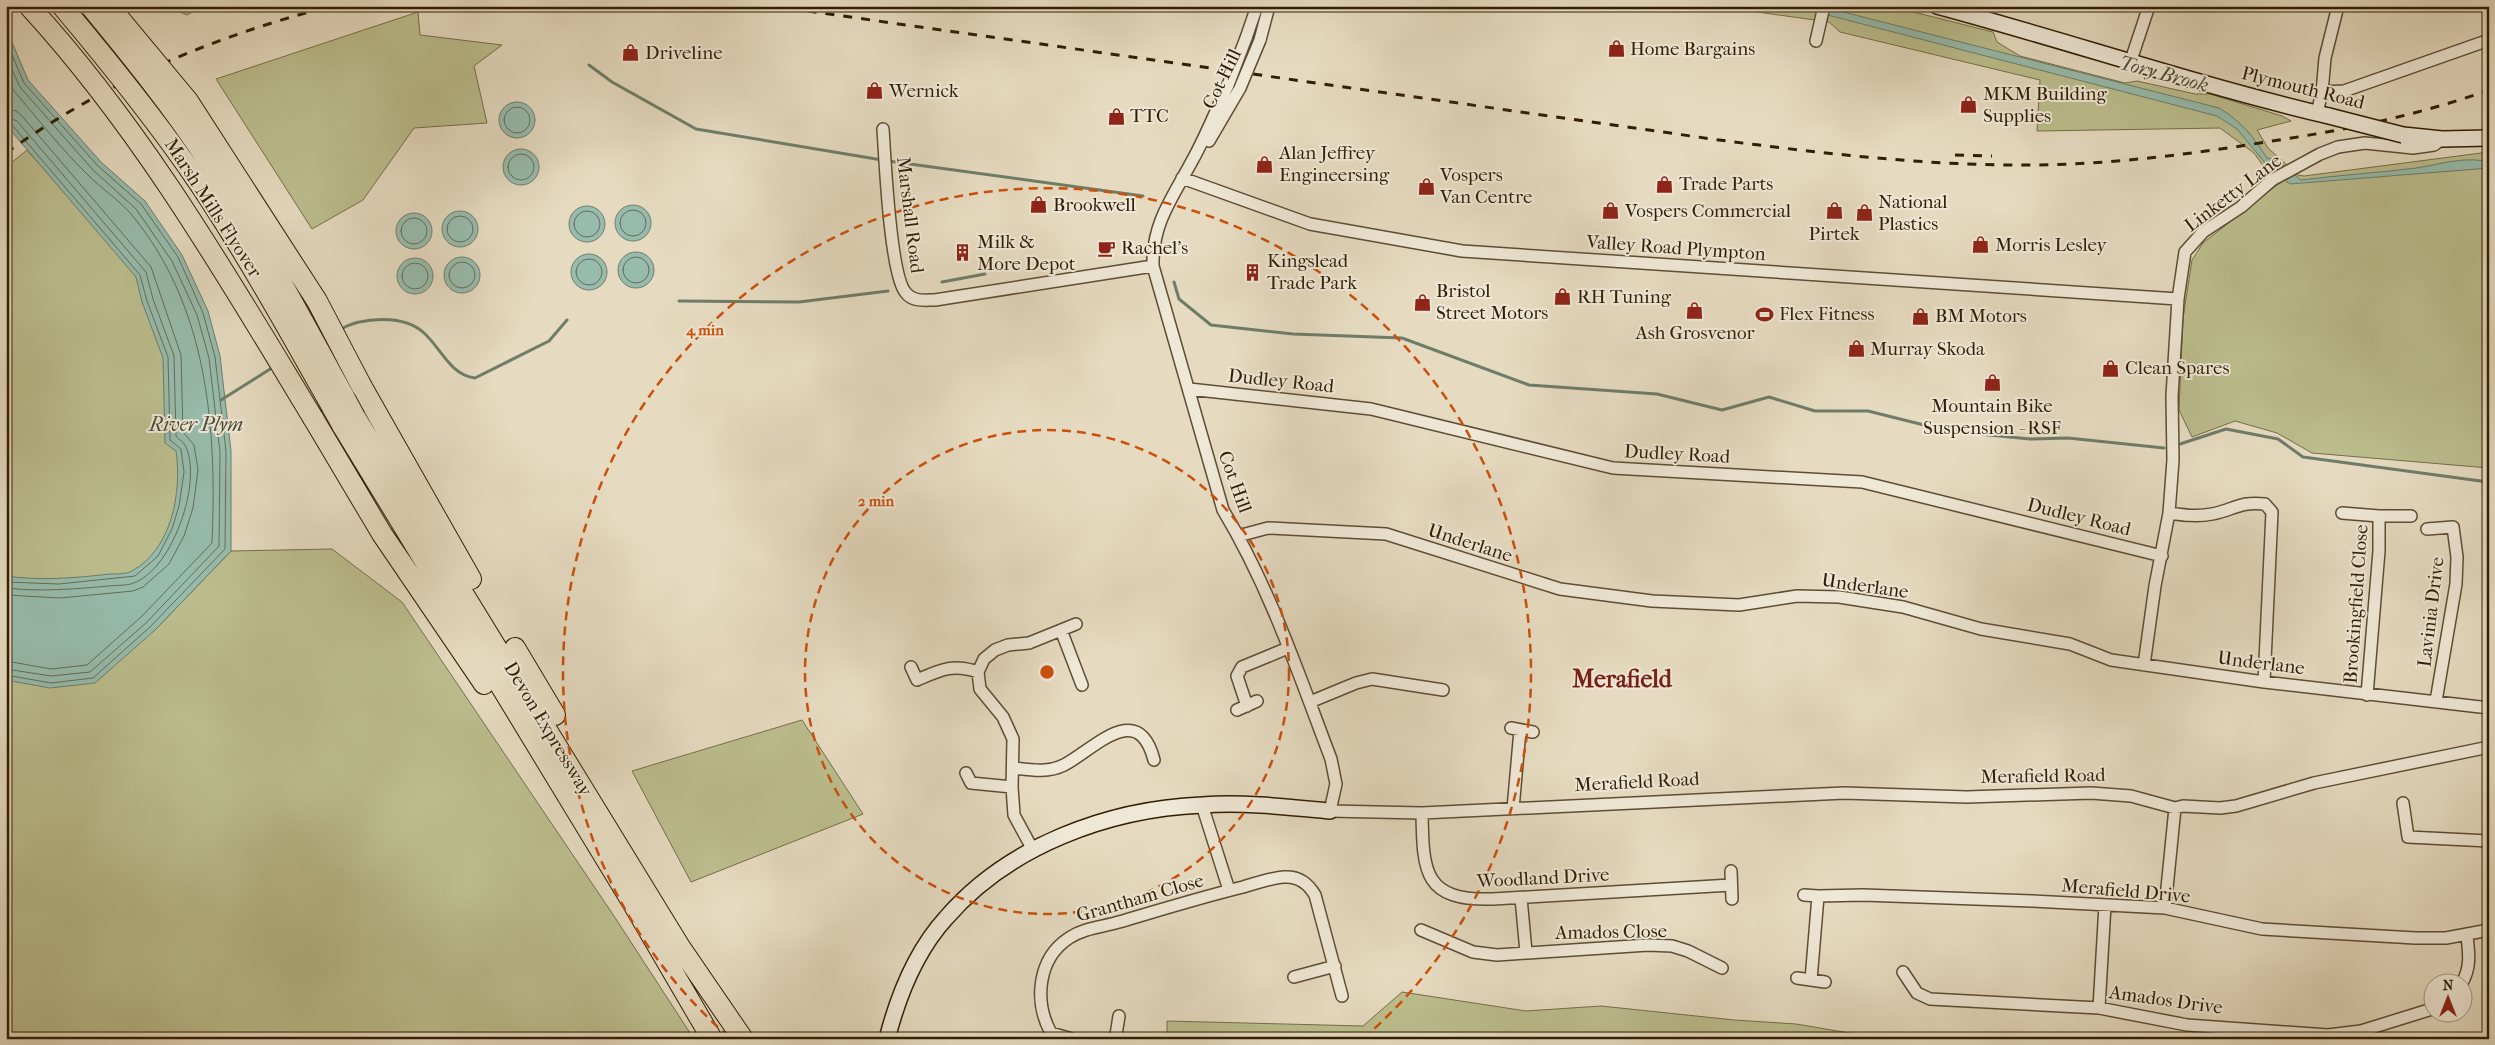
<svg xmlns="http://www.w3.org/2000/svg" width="2495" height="1045" viewBox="0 0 2495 1045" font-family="'IM FELL French Canon',serif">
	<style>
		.green { fill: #bcbe8e; stroke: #766e49 }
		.water { fill: #97bcad; stroke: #6e7d69 }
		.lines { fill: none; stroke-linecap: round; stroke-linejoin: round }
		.shore { stroke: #646d58; stroke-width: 1 }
		.stream { stroke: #6e7d69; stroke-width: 3 }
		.street-casing { stroke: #5e4d33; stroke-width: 14 }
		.secondary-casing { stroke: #301e04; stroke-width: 18 }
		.highway-casing { stroke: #301e04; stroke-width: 22 }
		.street { stroke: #efe8d7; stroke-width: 11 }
		.secondary { stroke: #efe8d7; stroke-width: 15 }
		.highway { stroke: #e6dbc1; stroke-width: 20 }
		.rail { stroke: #301e04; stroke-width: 3; stroke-dasharray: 9 9; stroke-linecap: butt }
		.street-bridge-casing { stroke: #5e4d33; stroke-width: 14; stroke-linecap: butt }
		.secondary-bridge-casing { stroke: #301e04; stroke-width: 18; stroke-linecap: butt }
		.highway-bridge-casing { stroke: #301e04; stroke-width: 22; stroke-linecap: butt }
		.street-bridge { stroke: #efe8d7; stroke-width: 11 }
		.secondary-bridge { stroke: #efe8d7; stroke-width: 15 }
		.highway-bridge { stroke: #e6dbc1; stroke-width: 20 }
		.ring { fill: none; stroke: #cc500b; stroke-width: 2.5; stroke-dasharray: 9 6 }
		.labels { text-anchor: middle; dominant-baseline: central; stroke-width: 4; stroke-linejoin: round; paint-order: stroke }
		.poi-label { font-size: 19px; fill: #301e04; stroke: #efe8d7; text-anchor: start }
		.street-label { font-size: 19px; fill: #301e04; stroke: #efe8d7 }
		.water-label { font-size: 20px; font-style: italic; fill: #4f4d37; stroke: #efe8d7 }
		.district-label { font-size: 24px; font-weight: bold; fill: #7a1f14; stroke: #efe8d7 }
		.centre { fill: #cc500b; stroke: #efe8d7; stroke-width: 2.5 }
		.ring-label { font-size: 15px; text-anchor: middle; font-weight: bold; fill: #cc500b; stroke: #efe8d7; stroke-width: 4; stroke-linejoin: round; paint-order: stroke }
	</style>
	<rect width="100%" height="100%" fill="#e6dbc1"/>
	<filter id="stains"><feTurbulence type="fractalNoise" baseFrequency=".004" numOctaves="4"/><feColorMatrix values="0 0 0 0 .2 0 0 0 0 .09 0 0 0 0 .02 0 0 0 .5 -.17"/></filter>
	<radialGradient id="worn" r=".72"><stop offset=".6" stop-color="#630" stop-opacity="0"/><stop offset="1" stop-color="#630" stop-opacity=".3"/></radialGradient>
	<path class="green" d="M168 6H202L187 15Z
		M1637 6H1680L1679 12Z
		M1714 6H1890L1993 32 1997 42 2020 56 2125 83 2137 81 2195 94H2210L2282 116 2291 121 2257 130 2268 148 2298 175 2304 176 2489 152V468L2312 453 2277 433 2235 421 2192 437 2179 410 2183 318 2192 260 2203 243 2277 185 2254 153 2220 128 2037 131 2040 80 1840 32 1829 22Z
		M418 12 420 35 502 45 474 66 487 123 414 128 363 200 312 229 216 79Z
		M27 150 59 186 124 246 188 379 179 543 131 590 6 643V167Z
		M332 549 402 602 612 913 694 1039H6V672L154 631 231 551Z
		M802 720 863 814 691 882 632 771Z
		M1402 992 1526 1011 1601 1006 1734 1020 1796 1024 1885 1039H1167V1021L1363 1026Z"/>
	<path class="water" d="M1793 6H1820L2219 108C2241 121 2253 136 2267 158L2277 160 2301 180C2339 175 2378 173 2416 168 2441 164 2465 156 2489 162V168L2290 184 2271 170 2237 129 2217 116Z
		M6 28 28 80 101 162 145 201 182 255 208 311 220 356 231 451V551L154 631 95 683 50 688 6 680V576C41 581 75 578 110 574 116 574 127 574 132 571 172 549 182 492 176 451L165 443 163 358 142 302 136 277 6 125Z
		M499 120a18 18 0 1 1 36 0a18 18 0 1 1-36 0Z
		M503 167a18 18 0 1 1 36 0a18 18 0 1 1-36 0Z
		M615 223a18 18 0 1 1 36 0a18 18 0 1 1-36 0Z
		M569 224a18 18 0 1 1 36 0a18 18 0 1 1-36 0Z
		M442 229a18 18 0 1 1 36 0a18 18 0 1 1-36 0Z
		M396 231a18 18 0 1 1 36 0a18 18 0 1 1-36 0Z
		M618 270a18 18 0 1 1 36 0a18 18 0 1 1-36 0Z
		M571 272a18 18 0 1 1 36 0a18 18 0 1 1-36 0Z
		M444 275a18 18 0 1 1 36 0a18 18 0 1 1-36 0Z
		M397 276a18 18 0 1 1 36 0a18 18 0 1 1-36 0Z"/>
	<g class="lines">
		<path class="shore" d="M6 41 24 83 97 165 141 204 178 257 203 313 215 357 226 451 225 549 150 627 93 678 51 683 6 675
			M6 57 20 87 93 170 136 209 172 261 197 315 209 358 220 452 219 546 146 623 90 672 51 676 6 669
			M6 76 14 91C38 119 62 150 89 176 102 189 119 200 131 214 208 306 217 428 212 543L141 617 87 665 51 669 6 661
			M504 120a13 13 0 1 1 26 0a13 13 0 1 1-26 0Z
			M6 109 16 111 22 116 151 267 181 355 183 432 194 445 198 470 193 508 184 536 169 564 143 587 133 591 60 598 6 595
			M6 117 17 121 146 272 153 299 174 356 176 436C179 440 184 442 186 447 202 483 173 566 136 582 129 586 117 585 109 586 75 589 41 592 6 588
			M6 123 12 125 140 275 147 301 168 357 170 440 181 449 184 472 179 506 172 529 158 556 135 576 59 584 6 582
			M508 167a13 13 0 1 1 26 0a13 13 0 1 1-26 0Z
			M620 223a13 13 0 1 1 26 0a13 13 0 1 1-26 0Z
			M574 224a13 13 0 1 1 26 0a13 13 0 1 1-26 0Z
			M447 229a13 13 0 1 1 26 0a13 13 0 1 1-26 0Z
			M401 231a13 13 0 1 1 26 0a13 13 0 1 1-26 0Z
			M623 270a13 13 0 1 1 26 0a13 13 0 1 1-26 0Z
			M576 272a13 13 0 1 1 26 0a13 13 0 1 1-26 0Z
			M449 275a13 13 0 1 1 26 0a13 13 0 1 1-26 0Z
			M402 276a13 13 0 1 1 26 0a13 13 0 1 1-26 0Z"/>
		<path class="stream" d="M589 65 612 82 696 129 882 160
			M888 161 1143 196
			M942 282 985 274
			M1174 282 1179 299 1211 325 1293 334 1402 338 1529 385 1657 394 1722 410 1769 397 1815 411H1868L1948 431 2030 439 2068 438 2164 448
			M679 301 799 302 888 291
			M339 330C361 317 404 314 424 333 441 348 450 375 475 378L549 341 567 320
			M221 400 275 366
			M2180 444 2226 429 2278 439 2303 457 2488 482"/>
		<defs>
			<path id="street" d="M1246 38 1257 6
				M1260 40 1269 6
				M1816 41 1824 6
				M2130 63 2149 6
				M1228 85C1216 110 1206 136 1192 161 1173 197 1152 223 1153 266L1223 510C1270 588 1299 675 1331 759L1336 784 1330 811 1422 813 1844 793 1967 797 2091 793 2131 796 2175 808 2183 806 2220 808 2236 806 2314 783 2489 747
				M2322 92 2344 91 2489 40
				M2317 113 2322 92 2325 58 2338 6
				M883 129C885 158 890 276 906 293 913 302 924 300 935 300L1153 266
				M1209 141 1240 88
				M1182 178 1310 224 1462 251 2178 299
				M1189 389 1371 409 1613 468 1862 482 2162 556
				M2169 513C2183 515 2197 517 2212 514 2234 510 2239 501 2265 504L2272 512 2264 682
				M2342 513 2379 516V551L2367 695
				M2379 516H2411
				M2427 529 2453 527 2457 557 2456 584 2436 701
				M1238 536 1268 528 1386 534 1560 589 1652 601 1739 605 1797 596 1839 597 1903 607 1981 629 2070 644 2111 660 2264 682 2489 708
				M1061 630 1082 685
				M2144 665 2155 586 2169 513 2173 460 2172 396 2178 299 2185 252 2203 232 2241 207 2272 180 2320 154 2338 147 2365 143 2413 148 2434 145 2442 139
				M911 667 917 680C940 670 953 663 978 672
				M1310 702 1356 683 1372 679 1443 690
				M1247 706 1237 676 1242 667 1288 648
				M1237 710 1257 701
				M1511 728 1533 732
				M1014 768C1031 770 1048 773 1064 765 1092 751 1138 698 1154 760
				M966 773 971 783 1012 787
				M2403 803 2408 837 2489 841
				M1202 805 1229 890
				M1513 809 1520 730
				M1422 813C1423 873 1424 901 1493 899L1731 885
				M1033 850 1014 815 1012 787 1013 739 1003 717 980 689 978 672 984 659 995 650 1008 645 1029 643 1076 624
				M1731 871 1732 899
				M1804 895 1818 896
				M1521 898 1526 952
				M2165 908 2175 808
				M1421 930 1473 952 1497 955 1648 945 1672 946 1688 951 1722 968
				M1903 972 1917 993 1930 999 2099 1008 2187 1025 2328 1035 2361 1031 2432 1009
				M1294 977 1335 966
				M1797 978 1825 982
				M1811 980 1818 896 1863 895 2032 901 2165 908 2262 929 2415 938H2446L2489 930
				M2462 983C2471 967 2469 953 2467 936
				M2099 1008 2105 905
				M1072 1039 1051 1033C1034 1002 1037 959 1069 938 1084 928 1102 927 1119 922 1160 910 1202 897 1243 887 1256 883 1271 878 1284 877 1298 876 1308 883 1315 895L1342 996
				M1112 1039 1116 1035 1119 1016"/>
			<path id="secondary" d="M1937 6C2068 41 2197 85 2329 116
				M2403 135 2442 139 2489 138
				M887 1039C898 996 916 951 946 918 1008 846 1108 809 1202 805 1244 802 1288 807 1330 811"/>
			<path id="highway" d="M362 387 471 579
				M355 417 680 947 743 1039
				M313 418 382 534 484 684
				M342 425 632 902 712 1039
				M515 648 555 715"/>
		</defs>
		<use href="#street" class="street-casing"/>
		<use href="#secondary" class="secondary-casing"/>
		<use href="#highway" class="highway-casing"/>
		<use href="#street" class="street"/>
		<use href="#secondary" class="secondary"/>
		<use href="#highway" class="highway"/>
		<path class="rail" d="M772 6 1719 140C1835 155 1954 169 2070 164 2138 161 2205 152 2272 141 2346 130 2419 115 2489 90
			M6 153C105 82 214 36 332 6
			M1955 155 1992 156"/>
		<defs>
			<path id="street-bridge" d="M1228 85 1246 38
				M1240 88 1260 40"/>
			<path id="secondary-bridge" d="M2329 116 2403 135"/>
			<path id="highway-bridge" d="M29 6C142 129 227 276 313 418
				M62 6C110 63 157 121 199 183 251 261 296 343 342 425
				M109 6 188 101 317 301 362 387
				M91 7C133 58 174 109 210 164 263 245 309 332 355 417"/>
		</defs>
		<use href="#street-bridge" class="street-bridge-casing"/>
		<use href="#secondary-bridge" class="secondary-bridge-casing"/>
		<use href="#highway-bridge" class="highway-bridge-casing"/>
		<use href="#street-bridge" class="street-bridge"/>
		<use href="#secondary-bridge" class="secondary-bridge"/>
		<use href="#highway-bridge" class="highway-bridge"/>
	</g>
	<g class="ring">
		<circle cx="1047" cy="672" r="242"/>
		<path d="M729 1037A484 484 0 1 1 1365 1037"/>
	</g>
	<defs>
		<symbol id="shop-bare" viewBox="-9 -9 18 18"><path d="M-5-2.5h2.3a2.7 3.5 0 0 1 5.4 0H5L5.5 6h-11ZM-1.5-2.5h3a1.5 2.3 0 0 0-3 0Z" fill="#8f2418" stroke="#efe8d7" stroke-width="2.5" paint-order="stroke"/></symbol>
		<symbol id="cafe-bare" viewBox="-9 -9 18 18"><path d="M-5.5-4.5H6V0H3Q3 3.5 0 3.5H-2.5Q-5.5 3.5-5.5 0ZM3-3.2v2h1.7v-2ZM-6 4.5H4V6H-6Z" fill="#8f2418" stroke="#efe8d7" stroke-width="2.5" paint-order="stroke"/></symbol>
		<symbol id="building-bare" viewBox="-9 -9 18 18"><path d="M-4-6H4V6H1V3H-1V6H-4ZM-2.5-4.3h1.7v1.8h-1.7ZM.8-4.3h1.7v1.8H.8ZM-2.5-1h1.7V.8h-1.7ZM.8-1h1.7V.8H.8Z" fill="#8f2418" stroke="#efe8d7" stroke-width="2.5" paint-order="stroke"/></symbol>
		<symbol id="stadium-bare" viewBox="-9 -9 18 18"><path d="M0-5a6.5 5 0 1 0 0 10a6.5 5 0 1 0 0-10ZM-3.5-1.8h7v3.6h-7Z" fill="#8f2418" stroke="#efe8d7" stroke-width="2.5" paint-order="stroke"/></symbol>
	</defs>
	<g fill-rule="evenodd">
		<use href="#shop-bare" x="1604" y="36" width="25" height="25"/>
		<use href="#shop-bare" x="618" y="40" width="25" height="25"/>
		<use href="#shop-bare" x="862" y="78" width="25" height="25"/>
		<use href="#shop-bare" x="1956" y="92" width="25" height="25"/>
		<use href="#shop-bare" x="1104" y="104" width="25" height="25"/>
		<use href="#shop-bare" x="1252" y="152" width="25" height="25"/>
		<use href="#shop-bare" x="1652" y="172" width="25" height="25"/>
		<use href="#shop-bare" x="1414" y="174" width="25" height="25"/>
		<use href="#shop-bare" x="1026" y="192" width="25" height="25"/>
		<use href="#shop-bare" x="1598" y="198" width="25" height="25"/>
		<use href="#shop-bare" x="1822" y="198" width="25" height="25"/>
		<use href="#shop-bare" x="1852" y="200" width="25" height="25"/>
		<use href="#shop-bare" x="1968" y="232" width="25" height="25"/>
		<use href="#cafe-bare" x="1094" y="236" width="25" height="25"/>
		<use href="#building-bare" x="950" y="240" width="25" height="25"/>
		<use href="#building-bare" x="1240" y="260" width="25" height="25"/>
		<use href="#shop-bare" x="1550" y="284" width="25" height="25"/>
		<use href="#shop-bare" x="1410" y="290" width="25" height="25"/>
		<use href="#shop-bare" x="1682" y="298" width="25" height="25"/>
		<use href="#stadium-bare" x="1752" y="302" width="25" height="25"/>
		<use href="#shop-bare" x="1908" y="304" width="25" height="25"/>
		<use href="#shop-bare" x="1844" y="336" width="25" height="25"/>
		<use href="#shop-bare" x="2098" y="356" width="25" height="25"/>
		<use href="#shop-bare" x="1980" y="370" width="25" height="25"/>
	</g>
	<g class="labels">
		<g class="poi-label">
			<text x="1630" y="49">Home Bargains</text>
			<text x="645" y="53">Driveline</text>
			<text x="889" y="91">Wernick</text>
			<text x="1983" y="94">MKM Building<tspan x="1983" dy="22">Supplies</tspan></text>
			<text x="1130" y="116">TTC</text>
			<text x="1279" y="153">Alan Jeffrey<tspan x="1279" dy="22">Engineersing</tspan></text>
			<text x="1440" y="175">Vospers<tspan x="1440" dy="22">Van Centre</tspan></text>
			<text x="1679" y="184">Trade Parts</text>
			<text x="1878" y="202">National<tspan x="1878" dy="22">Plastics</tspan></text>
			<text x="1053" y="205">Brookwell</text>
			<text x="1625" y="211">Vospers Commercial</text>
			<text x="1834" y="234" text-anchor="middle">Pirtek</text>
			<text x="977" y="242">Milk &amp;<tspan x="977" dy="22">More Depot</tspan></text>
			<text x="1995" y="245">Morris Lesley</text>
			<text x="1121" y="248">Rachel's</text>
			<text x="1267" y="261">Kingslead<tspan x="1267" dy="22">Trade Park</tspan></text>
			<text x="1436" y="291">Bristol<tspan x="1436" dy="22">Street Motors</tspan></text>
			<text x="1577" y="297">RH Tuning</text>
			<text x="1779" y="314">Flex Fitness</text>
			<text x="1935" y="316">BM Motors</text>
			<text x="1695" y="333" text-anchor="middle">Ash Grosvenor</text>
			<text x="1870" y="349">Murray Skoda</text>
			<text x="2125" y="368">Clean Spares</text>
			<text x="1992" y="406" text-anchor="middle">Mountain Bike<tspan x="1992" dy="22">Suspension - RSF</tspan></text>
		</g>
		<g class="street-label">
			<text transform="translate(1222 79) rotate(-64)">Cot Hill</text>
			<text transform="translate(2303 88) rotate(14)">Plymouth Road</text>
			<text transform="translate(2233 193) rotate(-37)">Linketty Lane</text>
			<text transform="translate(213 208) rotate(57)">Marsh Mills Flyover</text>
			<text transform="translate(910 215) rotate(83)">Marshall Road</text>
			<text transform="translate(1676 248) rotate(4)">Valley Road Plympton</text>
			<text transform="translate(1281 381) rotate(6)">Dudley Road</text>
			<text transform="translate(1677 454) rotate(3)">Dudley Road</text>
			<text transform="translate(1235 482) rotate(70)">Cot Hill</text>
			<text transform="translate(2079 517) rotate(14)">Dudley Road</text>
			<text transform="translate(1470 543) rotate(18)">Underlane</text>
			<text transform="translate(1865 586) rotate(8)">Underlane</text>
			<text transform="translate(2356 604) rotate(-86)">Brookingfield Close</text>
			<text transform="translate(2431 612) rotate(-83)">Lavinia Drive</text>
			<text transform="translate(2261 663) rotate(7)">Underlane</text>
			<text transform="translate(548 729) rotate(59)">Devon Expressway</text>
			<text transform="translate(2043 776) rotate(-1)">Merafield Road</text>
			<text transform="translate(1637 782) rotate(-3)">Merafield Road</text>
			<text transform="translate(1543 878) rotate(-3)">Woodland Drive</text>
			<text transform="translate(2126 891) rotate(5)">Merafield Drive</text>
			<text transform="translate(1140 898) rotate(-16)">Grantham Close</text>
			<text transform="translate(1611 932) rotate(-1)">Amados Close</text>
			<text transform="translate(2166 1000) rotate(8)">Amados Drive</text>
		</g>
		<g class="water-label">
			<text transform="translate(2164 74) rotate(15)">Tory Brook</text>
			<text x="196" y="424">River Plym</text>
		</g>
		<g class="district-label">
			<text x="1622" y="679">Merafield</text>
		</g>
	</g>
	<circle cx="1047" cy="672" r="8" class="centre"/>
	<g class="ring-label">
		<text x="705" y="335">4 min</text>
		<text x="876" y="506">2 min</text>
	</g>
	<rect width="2495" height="1045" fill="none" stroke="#e6dbc1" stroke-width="25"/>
	<rect x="8" y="8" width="2480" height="1030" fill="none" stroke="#301e04" stroke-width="2.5"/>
	<rect x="12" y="12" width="2470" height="1020" fill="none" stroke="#301e04"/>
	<g transform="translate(2448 998)"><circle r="24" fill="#efe8d7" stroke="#a39783"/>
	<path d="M0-4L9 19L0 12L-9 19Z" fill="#8f2418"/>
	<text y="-8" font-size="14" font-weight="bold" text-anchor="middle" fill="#301e04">N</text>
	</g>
	<rect width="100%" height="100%" filter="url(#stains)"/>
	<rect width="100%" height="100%" fill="url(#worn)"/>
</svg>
